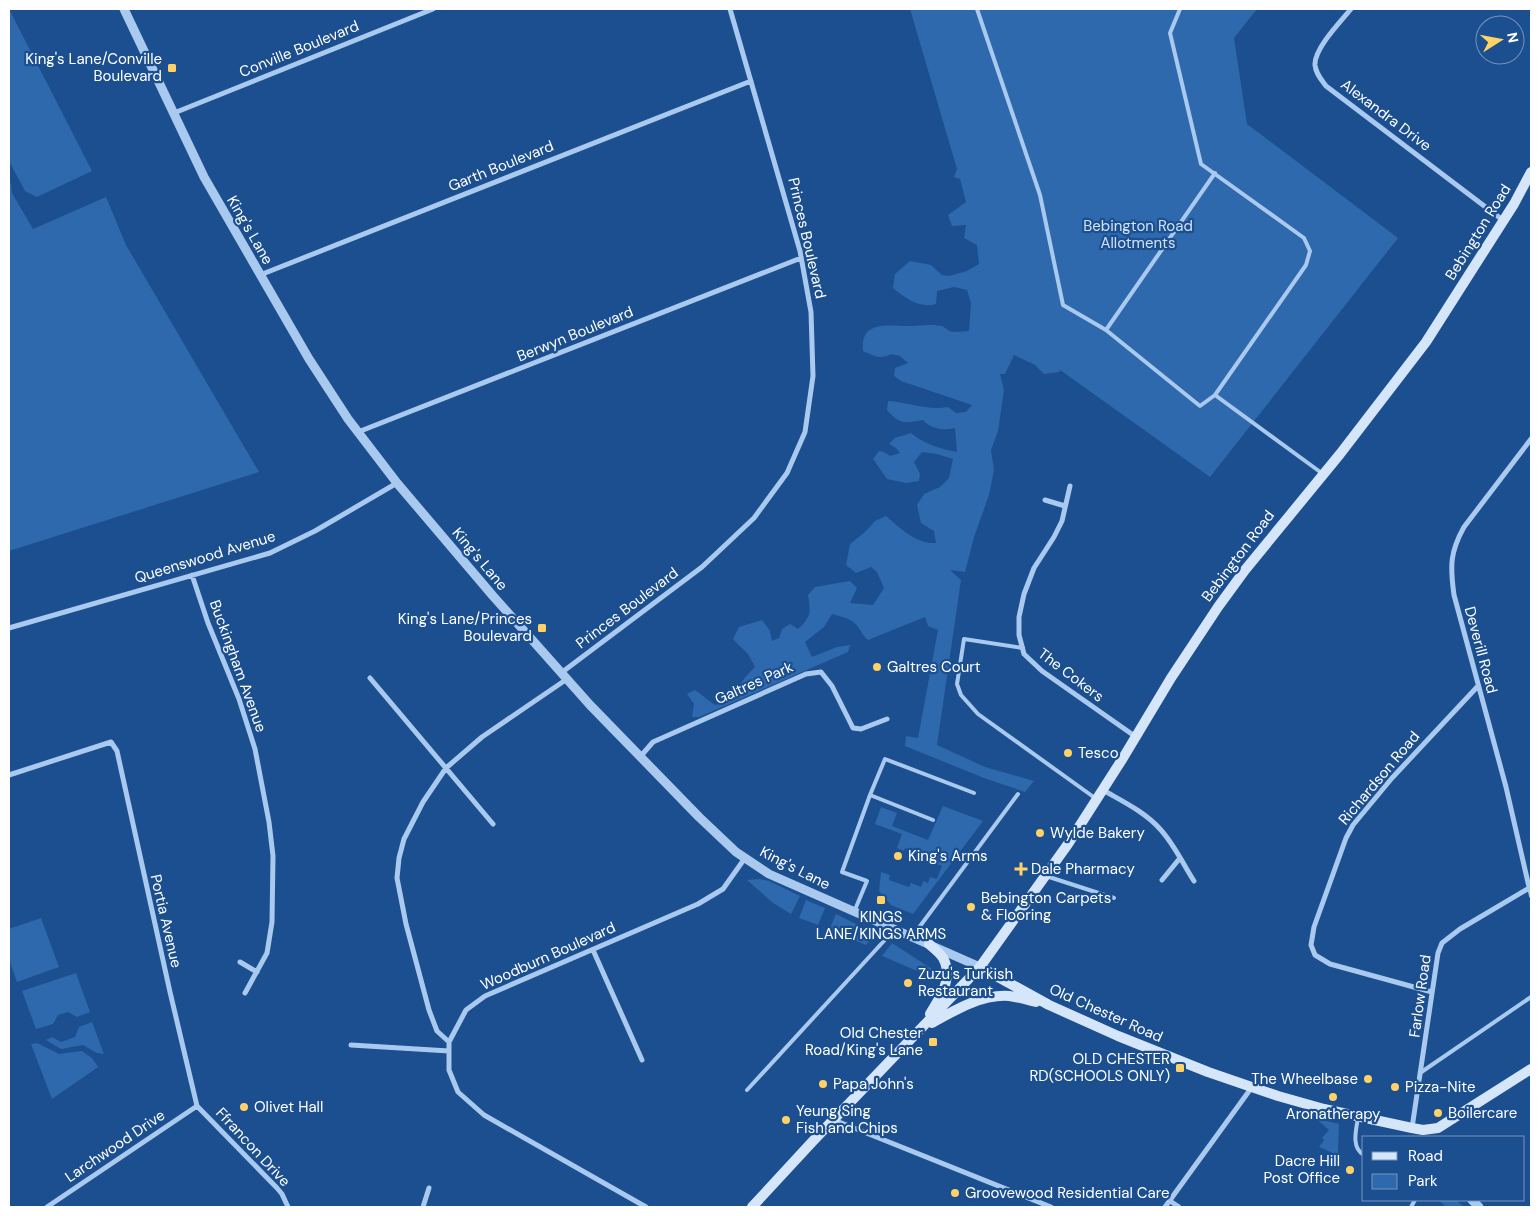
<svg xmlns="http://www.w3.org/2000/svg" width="1540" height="1216" viewBox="0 0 1540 1216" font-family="'DM Sans',sans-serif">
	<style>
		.green { fill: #2e69ad }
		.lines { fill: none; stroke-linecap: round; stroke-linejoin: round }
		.service { stroke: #a9c9ee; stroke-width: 4 }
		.minor { stroke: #a9c9ee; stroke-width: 5 }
		.tertiary { stroke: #a9c9ee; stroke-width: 9 }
		.secondary { stroke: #d6e6fa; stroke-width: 10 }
		.poi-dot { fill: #ffd166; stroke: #1b4f8f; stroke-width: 2 }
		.labels { text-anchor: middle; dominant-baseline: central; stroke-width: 4.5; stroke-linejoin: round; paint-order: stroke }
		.street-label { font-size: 15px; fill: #fff; stroke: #1b4f8f }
		.poi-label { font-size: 15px; fill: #fff; stroke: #1b4f8f; text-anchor: start }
		.park-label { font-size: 15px; fill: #cfe3fa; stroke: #1b4f8f }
	</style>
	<rect width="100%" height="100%" fill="#1b4f8f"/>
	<path class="green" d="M9 9 92 171 37 197 25 191 9 161Z
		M910 9H1257L1234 38 1247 124 1398 238 1210 477 1060 370 1059 372 1044 374 1035 365 1014 355 1005 374H1000L1004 390 998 431 991 450 994 470 989 495 974 537 965 572 950 570 961 580 937 745 985 767 1034 781 1025 792 984 778 905 746 906 736 918 738 938 630 928 626 925 617 868 640C863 636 862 632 858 627 852 618 841 617 832 614L824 627 805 642 812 657 837 647 850 645 848 652 699 717H692L694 704 687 694 695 690 715 705 729 700 746 676 755 667 748 654 733 639 739 627 762 620 770 631 772 641 779 638 782 629 790 624 798 629C811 617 811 612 808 595L815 587 850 581 857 588 850 603 873 605 884 588 877 572 871 567 856 573 846 565 850 544 865 532 875 521 886 516C901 529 916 544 936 543L934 531 921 523 917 505 924 494 940 487 949 478 953 459 937 454 922 452 914 462 920 474 919 481 906 483 887 479 873 459 879 451 884 452 890 456 900 453 896 448 889 444 895 438 911 433C924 444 940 449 957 452L955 428C943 431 931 429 923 420 904 423 900 425 887 410L888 401C908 402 927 411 948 407L956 413 966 412 972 405 901 381 894 376 895 368 908 363 900 356 891 354C879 360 875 356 863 351 860 320 888 326 908 326 919 326 934 323 944 327 944 327 949 331 950 331 955 333 964 331 969 331L971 303 967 290 954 287 937 291 936 304C920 309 905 298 893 288L895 274 910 261 931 265 942 275 949 276 967 271 979 264 977 245 964 238 966 225 952 226 948 215 966 202 960 179 954 177 957 169Z
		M9 180 11 184 12 193 33 229 106 197 126 245 259 472 9 551Z
		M943 806 983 821 913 914 891 905 879 891 881 872 890 875 889 880 909 887 911 883 921 887 923 881 928 883 930 877 937 879 942 866 919 857 920 854 905 848 904 851 897 848 902 834 875 824 881 807 897 813 892 826 928 840Z
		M759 879 769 881 800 896 791 914 773 903 747 880Z
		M806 900 825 908 818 925 799 918Z
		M836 914 870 931 873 936 866 945 829 930Z
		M41 918 59 967 17 982 9 959V929Z
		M892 943 935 971 929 976 882 956Z
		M76 973 90 1012 77 1017 68 1012 58 1015 53 1024 36 1029 22 991Z
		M92 1022 104 1054 97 1053 83 1045 61 1049 46 1040 52 1037 61 1042 75 1037 79 1027Z
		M37 1043 59 1054 82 1051 92 1058 98 1067 52 1099 31 1044Z
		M1315 1118 1339 1124 1338 1152 1340 1156 1319 1147 1324 1140 1322 1138 1329 1130Z
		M1441 1200H1456L1464 1207H1447L1439 1201Z"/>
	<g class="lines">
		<path class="service" d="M977 9 1040 195 1063 305 1106 330
			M1180 9 1170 33 1201 164 1304 238 1310 251 1306 265 1215 395 1323 474
			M1215 173 1106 330 1200 406 1215 395
			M1023 648 964 639 957 684 961 695 978 714 1095 798
			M870 795 933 820
			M1046 876 1114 898
			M1529 887 1531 896
			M854 912 867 881 842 872 870 795 885 759 974 793
			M912 937 1018 794
			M1420 1073 1531 997
			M747 1090 894 930
			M1358 1118C1356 1130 1351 1148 1364 1155
			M1411 1207 1415 1200"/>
		<path class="minor" d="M1351 9C1340 22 1314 49 1315 65 1316 74 1321 79 1326 86L1504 221
			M174 113 433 9
			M260 275 751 81
			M358 432 801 258
			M1070 486 1062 521 1054 537 1034 568 1024 594 1019 617V635L1024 654 1042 671 1136 737
			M1045 500 1065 506
			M192 575 208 623 239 699 255 749 269 822 273 856 272 922 267 953 245 993
			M9 628 270 553 315 531 397 483
			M561 673 702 567 754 518 787 473 805 432 813 376 811 312 800 251 730 9
			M370 678 493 824
			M640 757 653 742 806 674 821 672 832 686 853 728 861 729 887 719
			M9 775 111 742 117 751 170 992 197 1106
			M1103 790C1122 801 1145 812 1160 829 1174 844 1183 864 1194 881
			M1162 880 1180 858
			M1529 887 1506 787 1454 595C1450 566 1450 552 1464 527L1531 439
			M593 950 642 1060
			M240 962 257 972
			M1432 992 1330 964 1315 955 1311 945 1314 927 1346 838 1353 825 1392 778 1478 686
			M449 1042 437 1031 429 1010 406 924 397 878 399 858 404 839 423 802 446 768 482 737 567 679
			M351 1045 449 1051
			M197 1106 277 1188 282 1194 288 1207
			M834 1120 1051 1207
			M1412 1128 1438 953 1442 943 1460 929 1531 887
			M1170 1201 1179 1207
			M47 1207 197 1106
			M423 1207 429 1188
			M646 1207 484 1115 458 1092 449 1070V1042L466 1010 485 996 698 904 723 889 745 858
			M1165 1207 1252 1087"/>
		<path class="tertiary" d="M124 9 204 177 309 359 348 419 397 483 493 596 590 705 699 817 736 852 769 874 980 967
			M1472 1200 1479 1207"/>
		<path class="secondary" d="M929 944C933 948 940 953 943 958 954 978 940 997 930 1014
			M980 967 1049 1005 1118 1036 1208 1072 1278 1096 1324 1109 1412 1128 1423 1130 1438 1128 1531 1069
			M932 1023C955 1010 982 994 1009 996 1018 997 1028 1000 1036 1002
			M752 1207 813 1141 980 967 1068 844 1123 758 1171 678 1218 607 1245 570 1340 454 1426 342 1514 204 1531 172"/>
	</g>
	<g class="poi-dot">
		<rect x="167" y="63" width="10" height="10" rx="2.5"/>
		<rect x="537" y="623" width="10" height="10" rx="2.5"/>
		<circle cx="877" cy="667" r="5"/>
		<circle cx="1068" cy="753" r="5"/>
		<circle cx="1040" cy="833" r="5"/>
		<circle cx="898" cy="856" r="5"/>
		<path d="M1018.5 861.5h5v5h5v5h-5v5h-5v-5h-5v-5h5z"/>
		<rect x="876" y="895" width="10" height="10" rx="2.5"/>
		<circle cx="971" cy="907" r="5"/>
		<circle cx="908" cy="983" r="5"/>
		<rect x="928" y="1037" width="10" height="10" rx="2.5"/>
		<rect x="1175" y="1063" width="10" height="10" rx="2.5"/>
		<circle cx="1368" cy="1079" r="5"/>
		<circle cx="823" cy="1084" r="5"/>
		<circle cx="1395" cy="1087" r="5"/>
		<circle cx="1333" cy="1097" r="5"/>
		<circle cx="244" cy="1107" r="5"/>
		<circle cx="1438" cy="1113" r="5"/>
		<circle cx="786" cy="1120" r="5"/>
		<circle cx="1350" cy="1170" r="5"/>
		<circle cx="955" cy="1193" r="5"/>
	</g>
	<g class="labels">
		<g class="street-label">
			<text transform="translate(299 49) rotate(-22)">Conville Boulevard</text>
			<text transform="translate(1386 115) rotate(37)">Alexandra Drive</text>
			<text transform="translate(501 166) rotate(-22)">Garth Boulevard</text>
			<text transform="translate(250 230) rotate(60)">King's Lane</text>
			<text transform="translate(1478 232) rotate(-58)">Bebington Road</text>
			<text transform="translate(807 238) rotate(77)">Princes Boulevard</text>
			<text transform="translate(575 334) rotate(-22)">Berwyn Boulevard</text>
			<text transform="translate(1238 556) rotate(-53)">Bebington Road</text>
			<text transform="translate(205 557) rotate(-17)">Queenswood Avenue</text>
			<text transform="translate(480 559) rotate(50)">King's Lane</text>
			<text transform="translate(627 608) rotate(-37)">Princes Boulevard</text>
			<text transform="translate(1481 650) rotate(75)">Deverill Road</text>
			<text transform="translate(238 666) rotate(70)">Buckingham Avenue</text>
			<text transform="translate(1071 675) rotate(37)">The Cokers</text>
			<text transform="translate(754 683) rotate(-24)">Galtres Park</text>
			<text transform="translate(1379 778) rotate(-50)">Richardson Road</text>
			<text transform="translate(795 868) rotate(27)">King's Lane</text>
			<text transform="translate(166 921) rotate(77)">Portia Avenue</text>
			<text transform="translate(548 956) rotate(-24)">Woodburn Boulevard</text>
			<text transform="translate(1420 996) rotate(-82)">Farlow Road</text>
			<text transform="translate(1106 1013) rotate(24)">Old Chester Road</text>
			<text transform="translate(115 1146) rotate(-34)">Larchwood Drive</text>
			<text transform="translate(253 1147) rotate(47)">Ffrancon Drive</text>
		</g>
		<g class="poi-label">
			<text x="162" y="59" text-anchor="end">King's Lane/Conville<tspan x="162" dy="17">Boulevard</tspan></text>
			<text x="532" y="619" text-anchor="end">King's Lane/Princes<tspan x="532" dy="17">Boulevard</tspan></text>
			<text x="887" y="667">Galtres Court</text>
			<text x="1078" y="753">Tesco</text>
			<text x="1050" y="833">Wylde Bakery</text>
			<text x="908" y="856">King's Arms</text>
			<text x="1031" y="869">Dale Pharmacy</text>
			<text x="981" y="898">Bebington Carpets<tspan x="981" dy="17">&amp; Flooring</tspan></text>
			<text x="881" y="917" text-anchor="middle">KINGS<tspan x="881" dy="17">LANE/KINGS ARMS</tspan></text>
			<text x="918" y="974">Zuzu's Turkish<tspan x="918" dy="17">Restaurant</tspan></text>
			<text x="923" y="1033" text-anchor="end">Old Chester<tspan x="923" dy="17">Road/King's Lane</tspan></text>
			<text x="1170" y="1059" text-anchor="end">OLD CHESTER<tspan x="1170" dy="17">RD(SCHOOLS ONLY)</tspan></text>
			<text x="1358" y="1079" text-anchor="end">The Wheelbase</text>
			<text x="833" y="1084">Papa John's</text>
			<text x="1405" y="1087">Pizza-Nite</text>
			<text x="254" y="1107">Olivet Hall</text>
			<text x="796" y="1111">Yeung Sing<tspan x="796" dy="17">Fish and Chips</tspan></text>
			<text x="1448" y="1113">Boilercare</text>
			<text x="1333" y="1114" text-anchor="middle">Aronatherapy</text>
			<text x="1340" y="1161" text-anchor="end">Dacre Hill<tspan x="1340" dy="17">Post Office</tspan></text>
			<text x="965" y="1193">Groovewood Residential Care</text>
		</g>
		<g class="park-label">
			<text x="1138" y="226">Bebington Road<tspan x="1138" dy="17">Allotments</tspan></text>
		</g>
	</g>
	<rect width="1540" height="1216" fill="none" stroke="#ffffff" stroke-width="20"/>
	<rect x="1362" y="1136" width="162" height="65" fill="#1b4f8f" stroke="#7695bc"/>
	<rect x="1372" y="1152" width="25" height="8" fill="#d6e6fa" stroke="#7695bc"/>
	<text x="1408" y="1161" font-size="15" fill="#ffffff">Road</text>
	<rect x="1372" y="1174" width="25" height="15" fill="#2e69ad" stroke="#7695bc"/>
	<text x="1408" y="1186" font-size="15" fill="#ffffff">Park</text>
	<g transform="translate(1500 40) rotate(79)"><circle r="24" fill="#1b4f8f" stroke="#7695bc"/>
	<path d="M0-4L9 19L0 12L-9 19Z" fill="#ffd166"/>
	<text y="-8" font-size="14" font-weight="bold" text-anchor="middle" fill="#ffffff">N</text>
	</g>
</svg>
